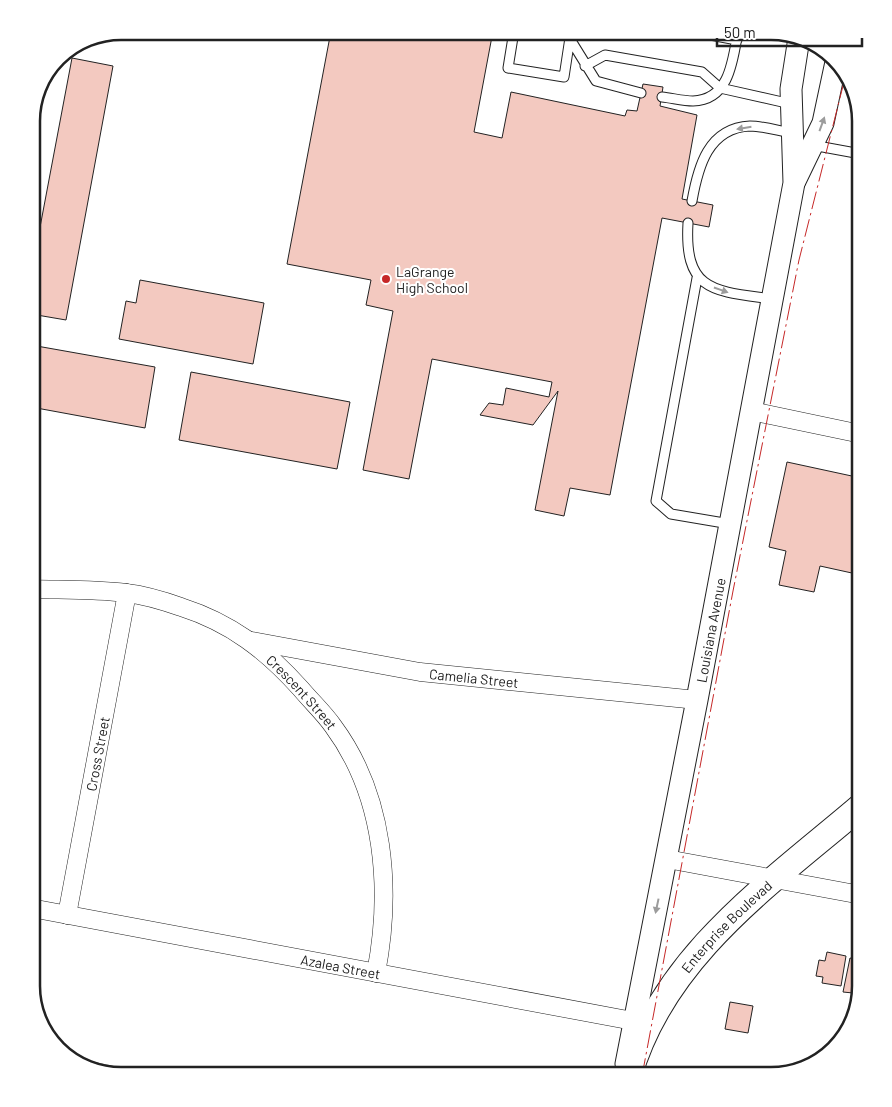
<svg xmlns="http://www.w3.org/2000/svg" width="892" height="1107" viewBox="0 0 892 1107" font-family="Barlow,sans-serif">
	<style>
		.green { fill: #e0efe3; stroke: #6f6f6f }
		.building { fill: #f3c9c0; stroke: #222 }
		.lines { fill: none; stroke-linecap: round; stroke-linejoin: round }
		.service-casing { stroke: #222; stroke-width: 11 }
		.minor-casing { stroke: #222; stroke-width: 19 }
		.tertiary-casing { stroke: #222; stroke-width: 23 }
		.secondary-casing { stroke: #222; stroke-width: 27 }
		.service { stroke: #fff; stroke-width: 9 }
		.minor { stroke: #fff; stroke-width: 18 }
		.tertiary { stroke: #fff; stroke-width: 21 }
		.secondary { stroke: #fff; stroke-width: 25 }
		.power { stroke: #c62828; stroke-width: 1; stroke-dasharray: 18 4 2.5 4; stroke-linecap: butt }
		.oneway { fill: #9c9c9c }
		.poi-dot { fill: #c62828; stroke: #fff; stroke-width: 2 }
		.labels { text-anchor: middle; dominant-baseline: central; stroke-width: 4; stroke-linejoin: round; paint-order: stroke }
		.poi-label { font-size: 14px; fill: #222; stroke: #fff; text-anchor: start }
		.street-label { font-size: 14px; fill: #222; stroke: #fff }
		.rim { fill: none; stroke: #222; stroke-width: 2.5 }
	</style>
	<rect width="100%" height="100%" fill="#fff"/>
	<path class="green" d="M69 1057 159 1076C132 1076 90 1076 69 1057Z"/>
	<path class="building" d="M331 31H493L474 132 502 138 511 92 625 116 627 110 637 111 643 84 663 87 660 106 697 115 682 199 713 205 709 227 662 218 610 495 570 488 564 516 535 510 558 391 533 425 480 415 489 403 503 405 506 388 549 397 552 382 432 359 409 479 363 470 393 311 366 305 371 280 287 264Z
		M72 58 113 66 66 320 31 314V275Z
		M140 280 264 303 253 364 119 339 126 301 136 303Z
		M31 345 155 367 145 428 31 407Z
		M191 372 350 402 337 469 179 440Z
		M787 462 861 478 859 503 861 504V575L820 566 814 592 779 585 786 551 769 547Z
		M827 952 846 956 841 986 822 983 823 977 816 976 819 960 825 961Z
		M850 958 859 960 853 993 843 992Z
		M730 1002 753 1006 748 1033 725 1029Z"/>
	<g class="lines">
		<defs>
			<path id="service" d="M514 31 508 68 564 77 571 31
				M689 31 737 40
				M570 39 596 81 641 93
				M585 66 605 55 702 72 720 88 791 104
				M662 97C672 98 683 101 693 101 730 100 733 59 738 31
				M812 145 861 154
				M692 201C698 167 708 128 750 126 763 126 779 131 792 133
				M688 223C684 292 714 291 772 299
				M697 278 656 501 671 514 730 524"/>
			<g id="minor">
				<path d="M751 411 861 434"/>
				<path id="s1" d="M31 589C63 590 95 589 126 593 144 595 164 601 181 607 231 623 266 650 301 689 311 701 324 713 333 726 385 796 392 890 376 973"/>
				<path id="s2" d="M252 641 420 672 697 700"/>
				<path d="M667 859 861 895"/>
				<path id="s3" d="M31 908 633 1021 647 1026"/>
				<path id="s4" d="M67 915 127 593"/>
			</g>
			<g id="tertiary">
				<path d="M795 181 823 123 836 62"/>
				<path id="s5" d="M626 1064 697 700 794 183 791 89 799 38"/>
			</g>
			<g id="secondary">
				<path id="s6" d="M629 1076C663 956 772 882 861 806"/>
			</g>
		</defs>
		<use href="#service" class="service-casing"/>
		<use href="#minor" class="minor-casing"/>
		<use href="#tertiary" class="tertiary-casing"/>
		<use href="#secondary" class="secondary-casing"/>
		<use href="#service" class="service"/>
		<use href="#minor" class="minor"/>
		<use href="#tertiary" class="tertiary"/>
		<use href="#secondary" class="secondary"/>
		<path class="power" d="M642 1076 733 591 799 260 846 74"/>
	</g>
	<defs><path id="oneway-solid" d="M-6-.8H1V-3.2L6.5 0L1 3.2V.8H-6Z" transform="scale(1.25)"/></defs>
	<g class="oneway">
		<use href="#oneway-solid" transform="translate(822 124) rotate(-70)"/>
		<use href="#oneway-solid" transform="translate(744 128) rotate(171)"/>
		<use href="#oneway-solid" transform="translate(721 290) rotate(19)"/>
		<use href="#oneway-solid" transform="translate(657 906) rotate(102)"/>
	</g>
	<circle class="poi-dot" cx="386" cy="279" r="5"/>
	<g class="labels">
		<g class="poi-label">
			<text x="396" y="271">LaGrange<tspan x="396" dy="16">High School</tspan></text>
		</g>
		<g class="street-label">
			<text stroke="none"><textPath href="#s5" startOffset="442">Louisiana Avenue</textPath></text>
			<text stroke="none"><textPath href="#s2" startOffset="225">Camelia Street</textPath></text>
			<text stroke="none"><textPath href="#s1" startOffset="302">Crescent Street</textPath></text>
			<text stroke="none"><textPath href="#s4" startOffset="164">Cross Street</textPath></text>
			<text stroke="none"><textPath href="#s6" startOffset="181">Enterprise Boulevad</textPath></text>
			<text stroke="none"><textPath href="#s3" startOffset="315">Azalea Street</textPath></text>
		</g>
	</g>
	<path d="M0 0H892V1107H0ZM121 40H771A81 81 0 0 1 852 121V986A81 81 0 0 1 771 1067H121A81 81 0 0 1 40 986V121A81 81 0 0 1 121 40Z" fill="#fff" fill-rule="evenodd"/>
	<path class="rim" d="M121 40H771A81 81 0 0 1 852 121V986A81 81 0 0 1 771 1067H121A81 81 0 0 1 40 986V121A81 81 0 0 1 121 40Z"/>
	<path d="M717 38v8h145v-8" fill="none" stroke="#222222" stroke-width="2.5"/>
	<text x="724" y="38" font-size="15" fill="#222222" stroke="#ffffff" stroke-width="4" paint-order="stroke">50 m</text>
</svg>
